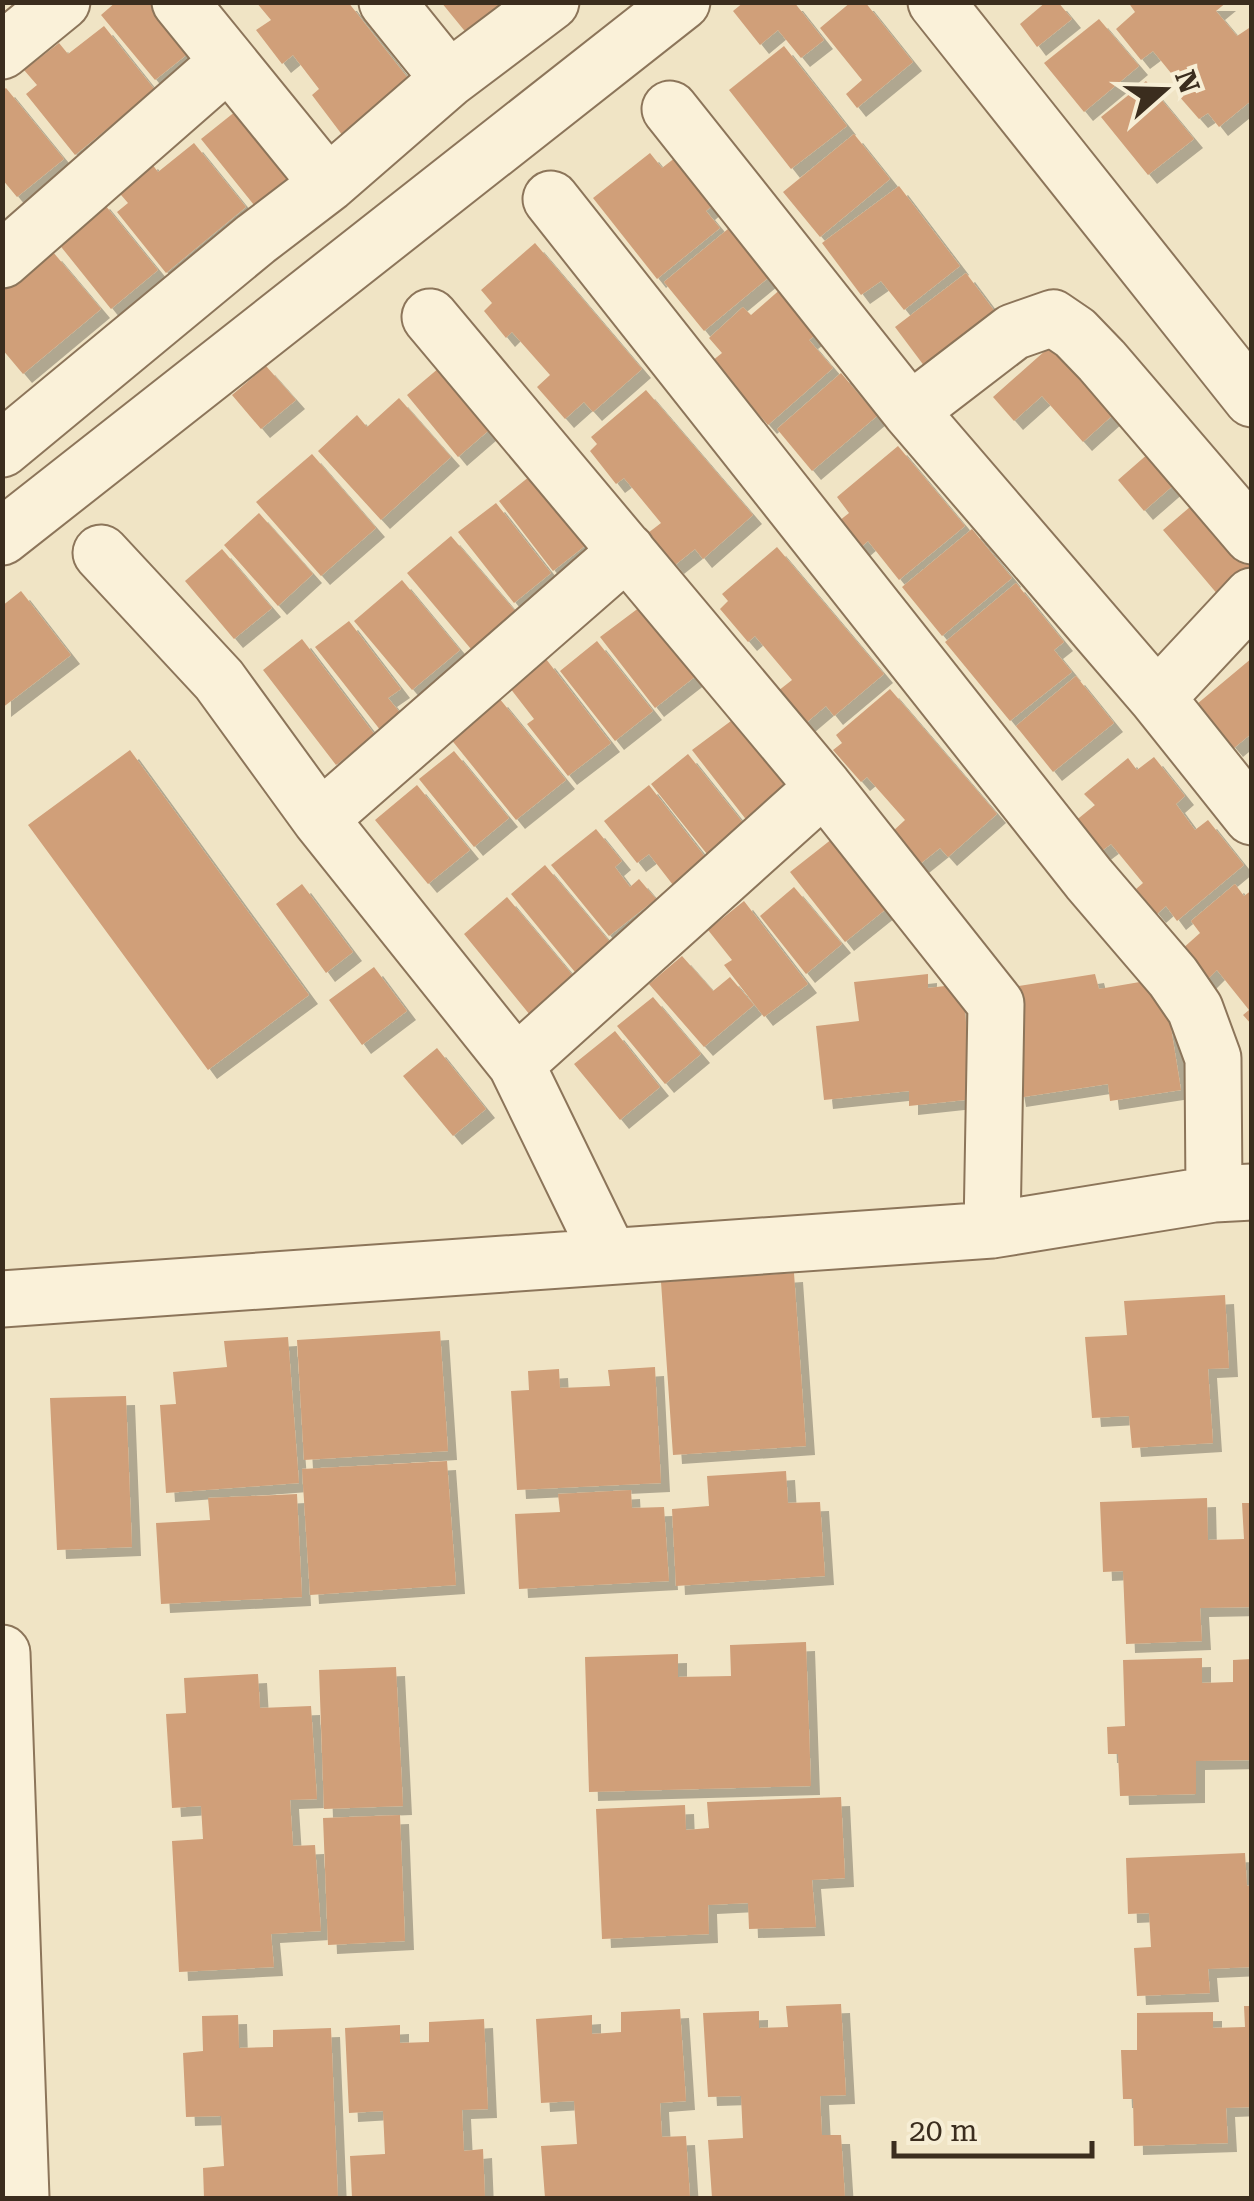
<svg xmlns="http://www.w3.org/2000/svg" width="1254" height="2201" viewBox="0 0 1254 2201" font-family="'Roboto Serif',serif">
	<style>
		.building { fill: #d09f79; filter: url(#shadow) }
		.lines { fill: none; stroke-linecap: round; stroke-linejoin: round }
		.street-casing { stroke: #8c755a; stroke-width: 59 }
		.street { stroke: #faf1d9; stroke-width: 55 }
	</style>
	<defs>
		<filter id="shadow"><feDropShadow dx="9" dy="9" stdDeviation="0" flood-color="#0004"/></filter>
	</defs>
	<rect width="100%" height="100%" fill="#f0e4c5"/>
	<path class="building" d="M116 2H158L195 48 155 80 101 15Z
		M256 2H348L418 91 343 136 312 95 319 89 293 55 282 64 256 30 271 20Z
		M441 2H528L477 46Z
		M744 2H794L824 40 801 58 778 30 760 45 733 11Z
		M851 2H865L913 62 857 108 846 94 862 80 820 28Z
		M1046 2H1058L1072 19 1037 47 1020 24Z
		M1128 2H1227L1216 11 1237 36 1252 26V100L1219 127 1208 113 1199 119 1178 95 1184 89 1153 51 1141 60 1116 29 1135 12Z
		M1099 19 1139 66 1084 112 1044 63Z
		M104 26 155 90 75 155 26 94 37 85 24 70 59 43 68 54Z
		M784 46 847 126 791 169 729 90Z
		M1146 81 1194 139 1148 175 1101 117Z
		M6 88 64 159 17 197 2 179V91Z
		M241 107 295 172 254 205 201 139Z
		M854 134 890 179 820 237 783 192Z
		M194 143 246 207 166 273 117 212 128 203 115 188 149 160 158 172Z
		M650 153 662 168 676 157 714 204 706 211 720 228 657 279 593 198Z
		M899 186 960 266 904 310 881 281 861 295 822 243Z
		M101 200 158 270 111 309 54 238Z
		M734 224 774 273 704 331 664 282Z
		M535 243 642 369 593 412 584 402 565 419 537 387 550 375 512 332 506 338 484 311 492 303 481 290Z
		M53 252 101 309 23 374 2 349V276Z
		M966 273 1002 321 931 375 895 327Z
		M783 287 821 331 809 340 833 368 768 425 712 361 722 353 709 338 743 307 751 315Z
		M1064 334 1125 404 1083 442 1042 396 1014 421 993 397Z
		M452 357 503 418 458 457 407 395Z
		M266 366 296 400 261 429 232 395Z
		M841 373 877 416 812 471 777 429Z
		M646 390 753 515 703 559 695 549 675 565 648 533 661 523 624 478 616 484 590 451 597 444 591 437Z
		M399 398 451 457 381 520 318 451 357 415 367 427Z
		M898 446 965 526 899 580 868 541 860 548 839 521 849 513 837 497Z
		M1157 446 1184 476 1144 511 1118 480Z
		M312 454 376 528 321 576 256 502Z
		M545 464 600 534 553 571 499 501Z
		M1197 501 1252 566 1219 596 1163 530Z
		M496 503 551 573 514 603 458 532Z
		M259 513 313 574 278 606 224 545Z
		M972 529 1012 578 942 636 902 587Z
		M451 536 521 618 476 655 407 573Z
		M777 547 884 674 834 716 826 706 806 723 778 691 792 680 755 636 748 642 720 609 728 601 722 594Z
		M222 549 272 608 234 639 185 581Z
		M402 580 460 650 412 690 354 621Z
		M1016 583 1064 642 1054 650 1072 672 1010 721 945 642Z
		M21 591 71 655 2 708V606Z
		M648 601 701 672 655 708 600 637Z
		M349 621 401 689 388 698 402 715 381 731 315 647Z
		M302 639 375 735 336 765 263 670Z
		M597 641 653 711 615 741 560 671Z
		M1252 658V733L1234 748 1197 704Z
		M546 659 611 743 568 776 527 724 534 719 510 688Z
		M1076 676 1114 723 1053 772 1016 726Z
		M890 689 997 814 948 857 940 848 920 864 892 832 905 820 867 777 861 782 833 750 842 743 836 735Z
		M499 698 566 780 516 820 450 738Z
		M739 715 794 785 748 822 692 750Z
		M130 750 309 995 208 1070 28 825Z
		M454 751 509 818 474 847 419 779Z
		M688 754 744 824 707 854 651 784Z
		M1154 757 1185 796 1176 804 1195 830 1208 820 1244 865 1177 921 1166 906 1157 914 1136 889 1143 883 1111 844 1099 853 1074 822 1095 805 1084 794 1128 758 1137 770Z
		M417 785 470 850 428 884 375 820Z
		M649 785 706 858 673 885 649 854 637 863 604 821Z
		M596 829 622 861 615 867 630 887 639 879 656 899 609 936 551 865Z
		M837 835 891 905 845 942 790 872Z
		M545 865 614 947 579 977 511 894Z
		M302 884 353 952 326 973 276 904Z
		M1235 884 1244 896 1252 890V1025L1243 1015 1249 1010 1217 970 1206 981 1181 950 1200 933 1191 921Z
		M794 887 842 944 806 974 760 916Z
		M507 897 575 978 530 1015 464 934Z
		M744 901 808 984 764 1017 724 965 732 960 708 930Z
		M682 956 713 991 730 977 754 1005 704 1047 649 984Z
		M374 967 407 1011 362 1045 329 1000Z
		M928 974V988L962 984 974 1099 909 1106V1091L824 1100 816 1026 859 1021 854 982Z
		M1095 974 1099 989 1163 978 1181 1090 1110 1101 1108 1084 1017 1098 999 989Z
		M653 997 701 1054 665 1084 617 1026Z
		M615 1031 660 1087 620 1120 574 1064Z
		M437 1048 486 1109 453 1136 403 1076Z
		M794 1273 806 1446 673 1455 661 1282Z
		M1225 1295 1229 1368 1208 1369 1213 1443 1132 1448 1129 1416 1092 1418 1085 1337 1127 1335 1124 1301Z
		M440 1331 448 1451 304 1460 297 1340Z
		M288 1337 299 1483 166 1493 160 1405 176 1404 173 1372 227 1367 224 1341Z
		M655 1367 661 1483 517 1490 511 1391 529 1390 528 1371 559 1369 560 1388 610 1386 608 1370Z
		M126 1396 132 1547 57 1550 50 1398Z
		M447 1461 456 1585 310 1595 302 1469Z
		M786 1471 788 1503 820 1502 825 1576 676 1586 672 1509 709 1506 707 1476Z
		M631 1490 632 1508 664 1507 669 1581 519 1589 515 1514 560 1512 558 1494Z
		M297 1494 302 1597 161 1604 156 1523 210 1520 208 1498Z
		M1207 1498 1208 1540 1244 1539 1242 1503H1252V1607L1200 1608 1202 1641 1126 1644 1123 1571 1103 1572 1100 1502Z
		M806 1642 811 1786 589 1792 585 1657 678 1654V1677L731 1676 730 1645Z
		M1202 1658V1683L1233 1682V1660L1252 1659V1760L1196 1761V1794L1120 1796 1118 1754H1108L1107 1727 1125 1726 1123 1660Z
		M396 1667 403 1806 324 1809 319 1670Z
		M258 1674 260 1708 311 1706 317 1799 290 1800 293 1846 315 1845 321 1931 271 1934 274 1967 179 1972 172 1841 203 1839 201 1806 172 1808 166 1714 186 1713 184 1678Z
		M841 1797 845 1878 812 1880 816 1927 749 1929 748 1903 708 1905 709 1934 602 1939 596 1809 685 1805 686 1830 709 1828 707 1802Z
		M400 1815 405 1941 328 1945 323 1818Z
		M1245 1853 1247 1886 1252 1885V1967L1208 1969 1210 1993 1137 1996 1134 1948 1151 1947 1149 1913 1128 1914 1126 1858Z
		M841 2004 846 2095 820 2096 822 2135H841L845 2198H712L708 2140 743 2138 741 2096 708 2097 703 2013 759 2011V2028L788 2027 786 2006Z
		M1244 2006H1252V2107L1226 2108 1228 2143 1134 2146 1133 2099H1123L1121 2050H1137V2013L1213 2012V2028L1245 2027Z
		M680 2009 686 2101 660 2103 662 2137 686 2136 690 2198H545L541 2146 577 2144 574 2101 541 2103 536 2019 592 2015V2034L621 2032V2012Z
		M238 2015 239 2048 273 2047V2030L331 2028 338 2198H204L203 2168 224 2166 221 2116 186 2117 183 2053 203 2051 202 2016Z
		M484 2019 488 2109 462 2110 464 2151 483 2149 485 2198H352L350 2156 385 2154 383 2111 349 2113 345 2028 400 2025V2043L429 2042V2022Z"/>
	<g class="lines">
		<defs>
			<path id="street" d="M180 2 328 184
				M387 2 449 79
				M936 2 1252 399
				M2 51 62 2
				M670 109 910 411 1157 698 1252 817
				M551 199 1089 879 1173 977 1195 1009 1213 1058 1214 1194
				M2 260 227 63
				M430 317 824 787 996 1004 992 1230
				M910 411 1013 332 1053 318 1075 333 1102 361 1252 536
				M2 449 256 239 328 184 449 79 551 2
				M2 537 682 2
				M101 553 219 680 320 819 516 1064 609 1255
				M1157 698 1252 596
				M320 819 627 551
				M516 1064 824 787
				M2 1299 992 1230 1214 1194 1252 1192
				M2 1653 21 2198"/>
		</defs>
		<use href="#street" class="street-casing"/>
		<use href="#street" class="street"/>
	</g>
	<rect width="1254" height="2201" fill="none" stroke="#3b2d1e" stroke-width="10"/>
	<g transform="translate(1164 90) rotate(70)" stroke="#f7eed5" stroke-width="8" paint-order="stroke">
	<path d="M0-8L18 38L0 25L-18 38Z" fill="#3b2d1e"/>
	<text y="-15" font-size="28" font-weight="bold" text-anchor="middle" fill="#3b2d1e">N</text>
	</g>
	<path d="M894 2141v15h198v-15" fill="none" stroke="#3b2d1e" stroke-width="5"/>
	<text x="909" y="2141" font-size="30" fill="#3b2d1e" stroke="#f7eed5" stroke-width="8" paint-order="stroke">20 m</text>
</svg>
